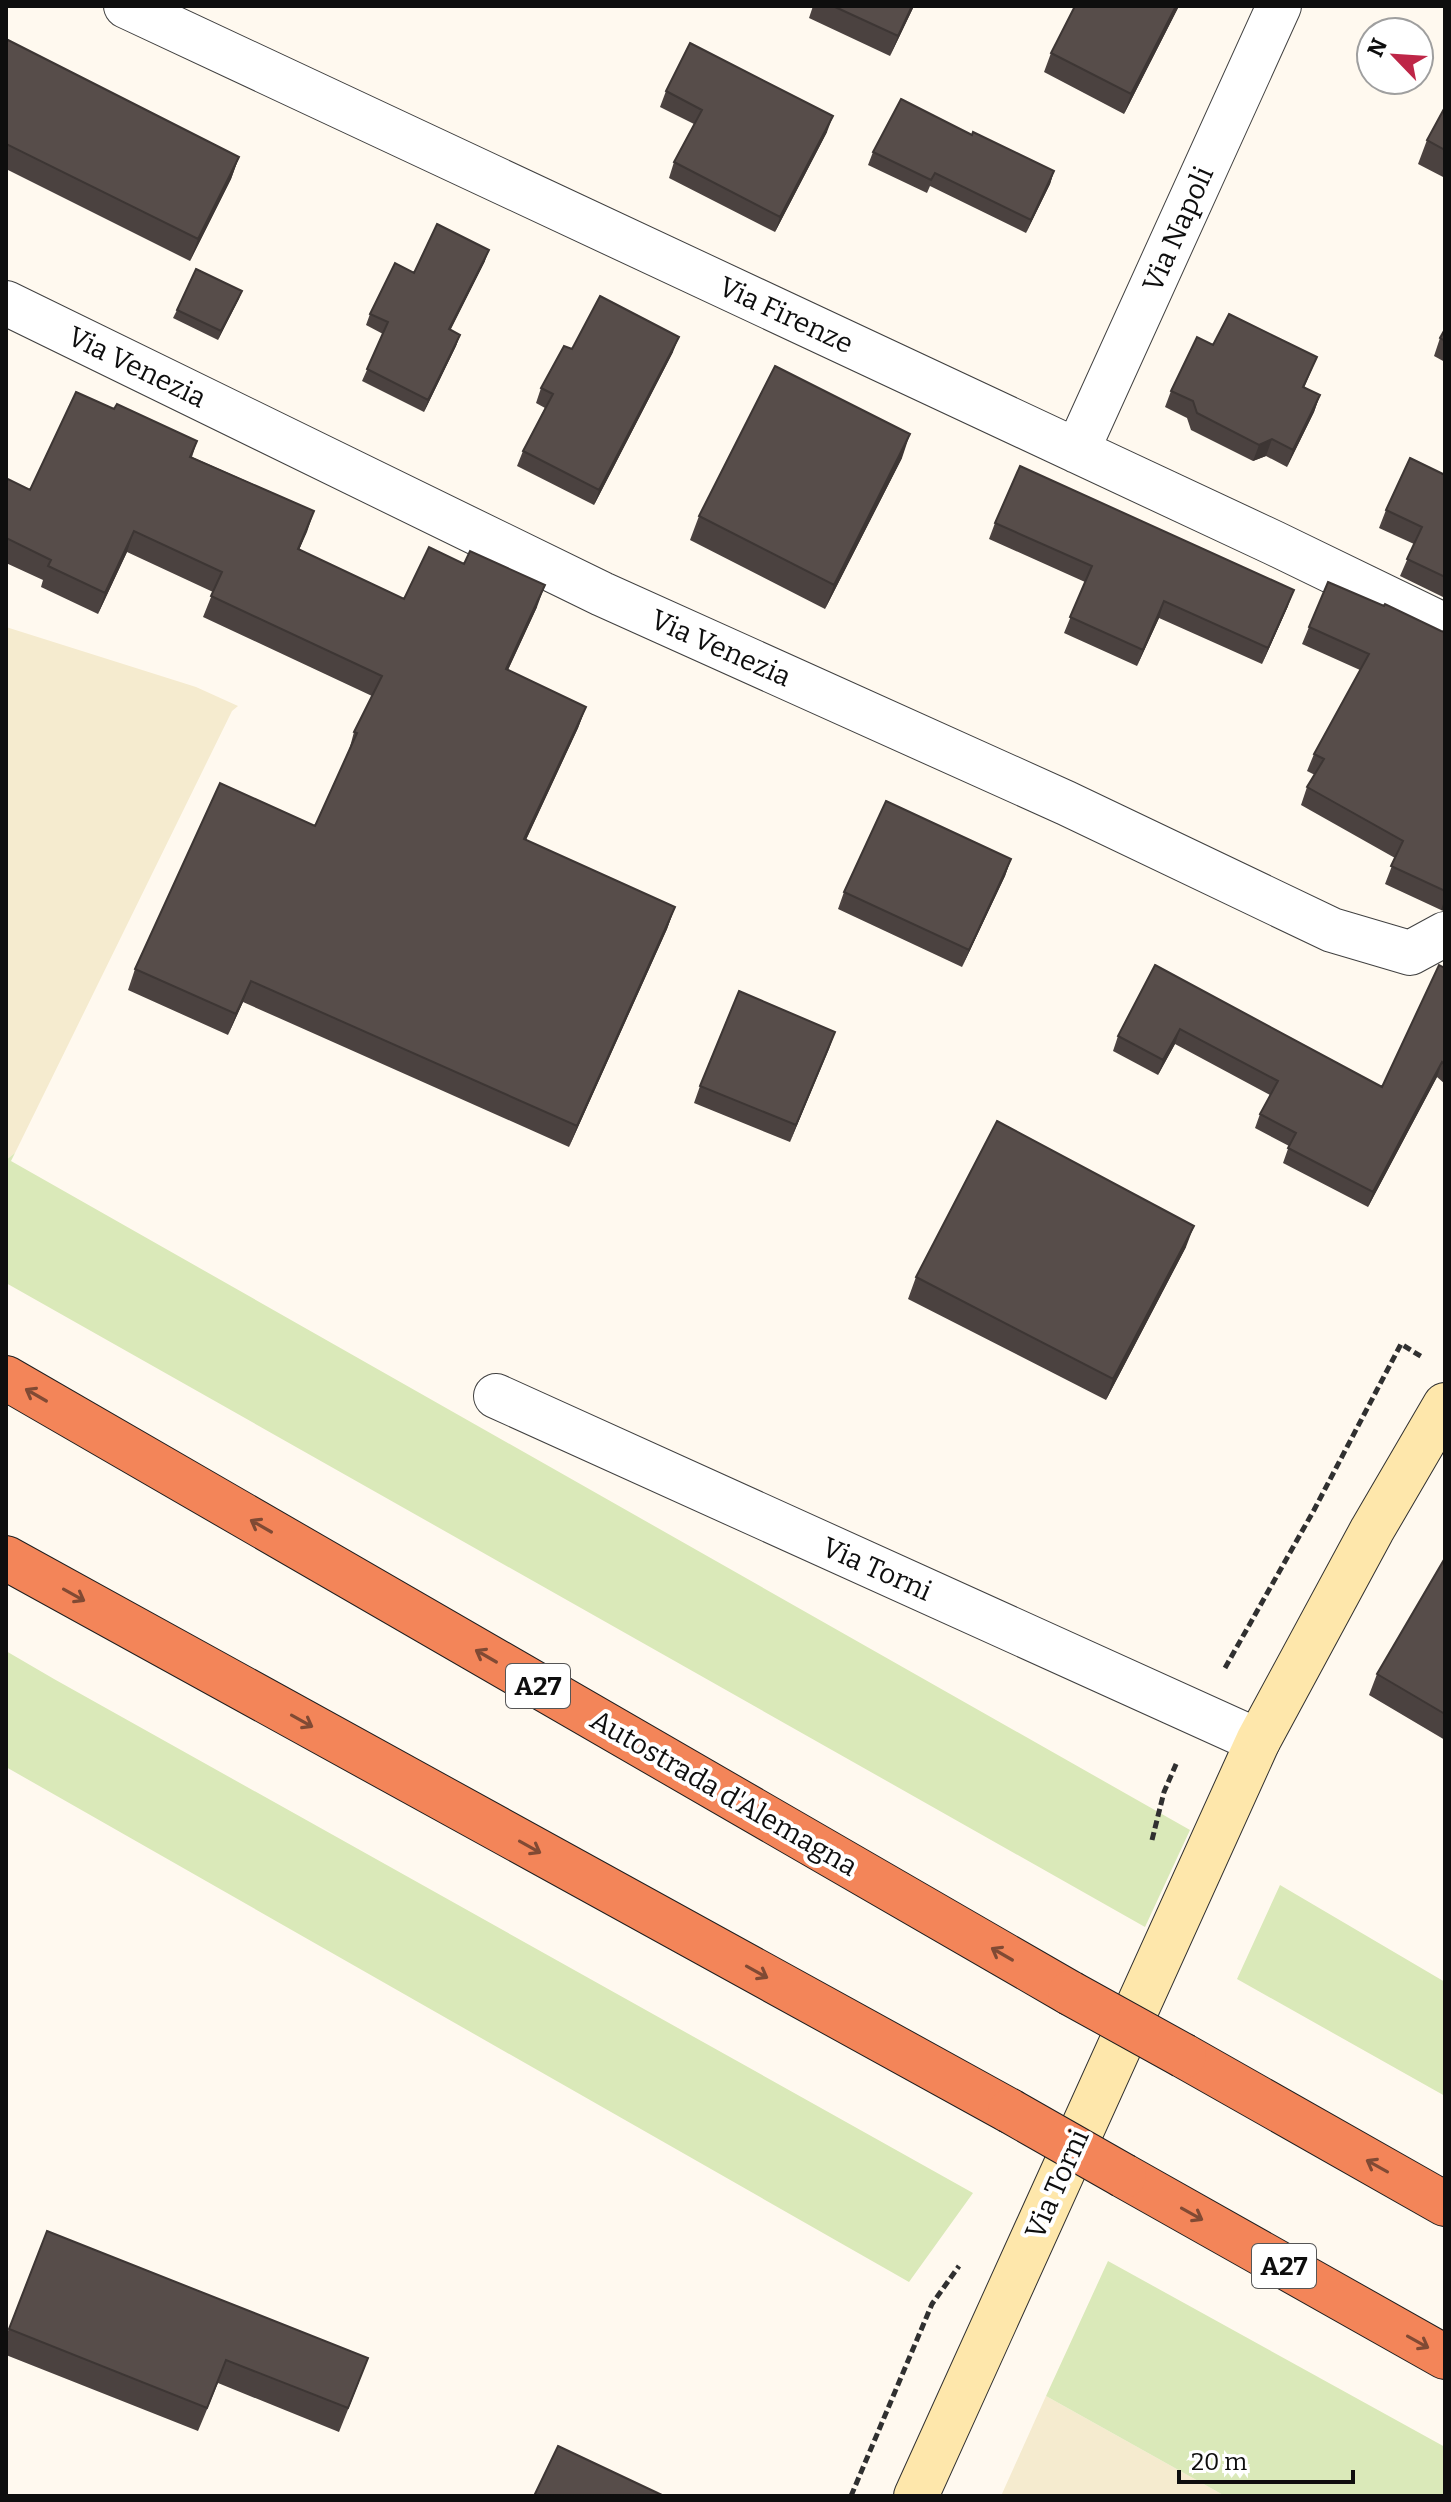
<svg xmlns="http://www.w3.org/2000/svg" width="1451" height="2502" viewBox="0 0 1451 2502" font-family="Bitter,serif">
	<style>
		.farmland { fill: #f5ebcf }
		.green { fill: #dae9b9 }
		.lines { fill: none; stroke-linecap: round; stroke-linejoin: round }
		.minor-casing { stroke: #414141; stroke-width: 46 }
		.secondary-casing { stroke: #303030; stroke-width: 46 }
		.motorway-casing { stroke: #1f1f1f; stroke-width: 46 }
		.path { stroke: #303030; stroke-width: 5; stroke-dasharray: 8 4; stroke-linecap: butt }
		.minor { stroke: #fff; stroke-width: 44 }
		.secondary { stroke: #fee7ab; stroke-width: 44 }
		.motorway { stroke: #f38559; stroke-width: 44 }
		.motorway-bridge-casing { stroke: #1f1f1f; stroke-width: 46; stroke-linecap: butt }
		.motorway-bridge { stroke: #f38559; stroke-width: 44 }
		.wall { fill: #4b4240 }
		.shaded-wall { fill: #3d3634 }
		.building { fill: #574d4a; stroke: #3d3634; stroke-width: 2 }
		.oneway { stroke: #804a34 }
		.labels { text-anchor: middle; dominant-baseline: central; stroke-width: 8; stroke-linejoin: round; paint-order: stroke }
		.shield { fill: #fff; stroke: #565656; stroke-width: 2 }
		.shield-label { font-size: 26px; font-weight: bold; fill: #0e0e0e }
		.street-label { font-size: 28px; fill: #0e0e0e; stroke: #fff }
	</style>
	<rect width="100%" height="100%" fill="#fff9ef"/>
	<path class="farmland" d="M6 627 196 687 238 706 232 711 15 1153 6 1160Z
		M1046 2396 1225 2496H1001Z"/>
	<path class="green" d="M15 1153 11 1161 1190 1830 1145 1927 6 1283V1160Z
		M6 1651 54 1679 973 2193 909 2282 6 1767Z
		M1280 1885 1445 1982V2096L1237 1979Z
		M1108 2261 1445 2447V2496H1225L1046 2396Z"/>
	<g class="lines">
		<defs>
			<path id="minor" d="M126 6 1274 543 1445 626
				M6 303 602 594 1066 803 1332 930 1410 953 1445 934
				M1077 451 1279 6
				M496 1396 1258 1741"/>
			<path id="secondary" d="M916 2496 1258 1741 1372 1530 1445 1405"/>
			<path id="motorway" d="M6 1378 1070 1993
				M6 1558 1010 2111
				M1184 2056 1445 2204
				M1124 2176 1445 2357"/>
		</defs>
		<use href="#minor" class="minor-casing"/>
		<use href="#secondary" class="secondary-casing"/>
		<use href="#motorway" class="motorway-casing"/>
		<path class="path" d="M1225 1668 1314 1510 1401 1344 1422 1357
			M1152 1840 1164 1792 1177 1762
			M851 2496 932 2304 959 2266"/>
		<use href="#minor" class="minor"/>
		<use href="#secondary" class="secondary"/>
		<use href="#motorway" class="motorway"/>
		<defs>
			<path id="motorway-bridge" d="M1070 1993 1184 2056
				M1010 2111 1124 2176"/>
		</defs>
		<use href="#motorway-bridge" class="motorway-bridge-casing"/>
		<use href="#motorway-bridge" class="motorway-bridge"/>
	</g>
	<path class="wall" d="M813 6H914L890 56 809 18Z
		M1179 6 1124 114 1044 72 1051 53Z
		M6 39 239 157 231 179 190 261 6 169Z
		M666 91 827 132 775 232 669 178 674 162 694 124 660 107Z
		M1445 107V178L1418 164 1427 140Z
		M972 135 1054 171 1050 184 1026 233 930 186 927 193 868 165 873 152Z
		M485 261 450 330 460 335 456 346 424 412 362 381 383 334 366 325 370 314 414 273Z
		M242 291 218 340 173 318 177 310Z
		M1445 329V362L1434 356 1440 338Z
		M1213 345 1317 357 1304 388 1320 395 1314 412 1287 467 1266 456 1253 461 1191 430 1187 418 1165 407 1171 391Z
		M572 349 673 352 594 505 517 466 523 451 545 408 536 403 541 388Z
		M114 409 197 441 192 457 314 511 299 550 404 599 537 607 508 670 586 707 578 728 526 840 675 907 667 929 569 1147 243 1002 228 1035 128 990 135 969 315 826 348 754 354 732 372 696 203 617 213 592 127 552 98 614 41 587 43 580 6 563V478L30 490Z
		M902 458 825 609 690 540 699 516Z
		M1445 475V598L1400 576 1414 544 1379 528 1386 510Z
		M995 523 1288 606 1262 664 1159 618 1137 666 1064 633 1085 582 989 539Z
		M1309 627 1445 632V911L1441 910 1385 884 1395 858 1301 805 1307 787 1315 775 1307 771 1314 754 1360 670 1302 644Z
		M1011 859 1005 876 962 967 838 909 844 892Z
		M1155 965 1382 1087 1445 968V1084L1437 1077 1368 1207 1283 1163 1289 1146 1255 1128 1260 1114 1270 1095 1175 1044 1158 1075 1113 1051 1118 1036Z
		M835 1032 790 1142 694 1103 700 1086Z
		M1186 1247 1106 1400 908 1299 916 1277Z
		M1445 1558V1740L1369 1695 1377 1674Z
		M47 2231 359 2382 339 2432 218 2383 198 2431 6 2355V2336Z"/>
	<path class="shaded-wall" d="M912 6H914L890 56 898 36Z
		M1176 6H1179L1124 114 1131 94Z
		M833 116 827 132 775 232 780 217Z
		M239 157 231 179 190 261 198 239Z
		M1054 171 1050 184 1026 233 1031 220Z
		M489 250 485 261 445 341 449 329Z
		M242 291 239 299 218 340 221 331Z
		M460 335 456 346 424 412 428 400Z
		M679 337 673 352 594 505 599 490Z
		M1320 395 1314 412 1287 467 1293 450Z
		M910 434 902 458 825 609 834 585Z
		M1272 439 1266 456 1253 461 1259 445Z
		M314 511 307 532 290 570 298 549Z
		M134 531 127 552 98 614 105 593Z
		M545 585 537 607 498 691 506 669Z
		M1294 590 1288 606 1262 664 1268 648Z
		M1164 601 1159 618 1137 666 1143 650Z
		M586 707 578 728 516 861 524 839Z
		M1011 859 1005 876 962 967 969 950Z
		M1445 898V911L1441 910Z
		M675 907 667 929 569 1147 577 1126Z
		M251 981 243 1002 228 1035 236 1014Z
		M1180 1029 1175 1044 1158 1075 1163 1060Z
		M835 1032 829 1049 790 1142 796 1125Z
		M1442 1062 1437 1077 1368 1207 1373 1192Z
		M1194 1226 1186 1247 1106 1400 1113 1379Z"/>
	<path class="building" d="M833 6H912L898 36Z
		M1075 6H1176L1131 94 1051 53Z
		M6 39 239 157 198 239 6 144Z
		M690 43 833 116 780 217 674 162 702 110 666 91Z
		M901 99 972 135 973 132 1054 171 1031 220 935 173 931 180 873 152Z
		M1445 107V150L1427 140Z
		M437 224 489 250 449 329 460 335 428 400 367 369 388 322 370 314 395 263 414 273Z
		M196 269 242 291 221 331 177 310Z
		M600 296 679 337 599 490 523 451 553 394 541 388 564 346 572 349Z
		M1229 314 1317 357 1303 387 1320 395 1293 450 1272 439 1259 445 1197 413 1193 401 1171 391 1197 337 1213 345Z
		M1445 329V341L1440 338Z
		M775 366 910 434 834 585 699 516Z
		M76 392 114 409 117 404 197 441 190 457 314 511 298 549 404 599 429 547 464 564 470 551 545 585 506 669 586 707 524 839 675 907 577 1126 251 981 236 1014 135 969 220 783 315 826 357 733 354 732 382 676 211 596 222 572 134 531 105 593 48 566 51 560 6 538V478L30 490Z
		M1410 458 1445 475V577L1407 559 1422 527 1386 510Z
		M1020 466 1294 590 1268 648 1164 601 1143 650 1070 617 1092 566 995 523Z
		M1328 582 1384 606 1385 604 1441 631 1445 632V891L1391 866 1403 841 1307 787 1324 759 1314 754 1369 654 1309 627Z
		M886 801 1011 859 969 950 844 892Z
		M1155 965 1382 1087 1439 965 1445 968V1065L1442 1062 1373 1192 1288 1148 1296 1133 1260 1114 1278 1081 1180 1029 1163 1060 1118 1036Z
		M739 991 835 1032 796 1125 700 1086Z
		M997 1121 1194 1226 1113 1379 916 1277Z
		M1445 1558V1714L1377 1674Z
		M47 2231 368 2358 348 2408 226 2360 207 2408 9 2329Z
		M558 2446 664 2496H534Z"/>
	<defs><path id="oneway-shaft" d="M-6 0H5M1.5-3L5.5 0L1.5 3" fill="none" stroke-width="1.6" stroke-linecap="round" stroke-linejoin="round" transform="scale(2)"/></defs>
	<g class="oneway">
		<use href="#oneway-shaft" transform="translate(36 1395) rotate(-150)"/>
		<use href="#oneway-shaft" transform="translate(261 1526) rotate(-150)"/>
		<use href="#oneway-shaft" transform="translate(74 1595) rotate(29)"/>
		<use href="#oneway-shaft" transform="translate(486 1656) rotate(-150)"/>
		<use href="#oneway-shaft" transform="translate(302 1721) rotate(29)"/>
		<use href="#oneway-shaft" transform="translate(530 1847) rotate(29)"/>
		<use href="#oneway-shaft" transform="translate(1002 1954) rotate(-150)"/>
		<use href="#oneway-shaft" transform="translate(757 1972) rotate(29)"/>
		<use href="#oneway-shaft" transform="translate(1377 2166) rotate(-151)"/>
		<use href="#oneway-shaft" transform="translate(1192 2214) rotate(29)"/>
		<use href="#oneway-shaft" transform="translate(1418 2342) rotate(29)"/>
	</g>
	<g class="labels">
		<g class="shield">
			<rect x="506" y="1664" width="64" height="44" rx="6"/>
			<rect x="1252" y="2244" width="64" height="44" rx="6"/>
		</g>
		<g class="shield-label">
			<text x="538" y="1686">A27</text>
			<text x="1284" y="2266">A27</text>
		</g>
		<g class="street-label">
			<text transform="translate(1178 229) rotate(-66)">Via Napoli</text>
			<text transform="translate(786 315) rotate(25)">Via Firenze</text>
			<text transform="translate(137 367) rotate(26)">Via Venezia</text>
			<text transform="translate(721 648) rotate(24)">Via Venezia</text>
			<text transform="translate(877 1569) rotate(24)">Via Torni</text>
			<text transform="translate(724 1793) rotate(30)">Autostrada d'Alemagna</text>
			<text transform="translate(1057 2184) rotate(-66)">Via Torni</text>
		</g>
	</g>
	<rect width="1451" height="2502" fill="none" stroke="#0e0e0e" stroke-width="16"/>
	<g transform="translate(1395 56) rotate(295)"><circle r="38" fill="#ffffff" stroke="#9f9f9f" stroke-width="2"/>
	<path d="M0-6L14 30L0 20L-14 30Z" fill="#be2647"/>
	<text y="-12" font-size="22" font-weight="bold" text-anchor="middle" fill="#0e0e0e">N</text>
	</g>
	<path d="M1179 2470v12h174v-12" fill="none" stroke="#0e0e0e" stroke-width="4"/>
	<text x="1191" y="2470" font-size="24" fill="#0e0e0e" stroke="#ffffff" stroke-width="6" paint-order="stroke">20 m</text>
</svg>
